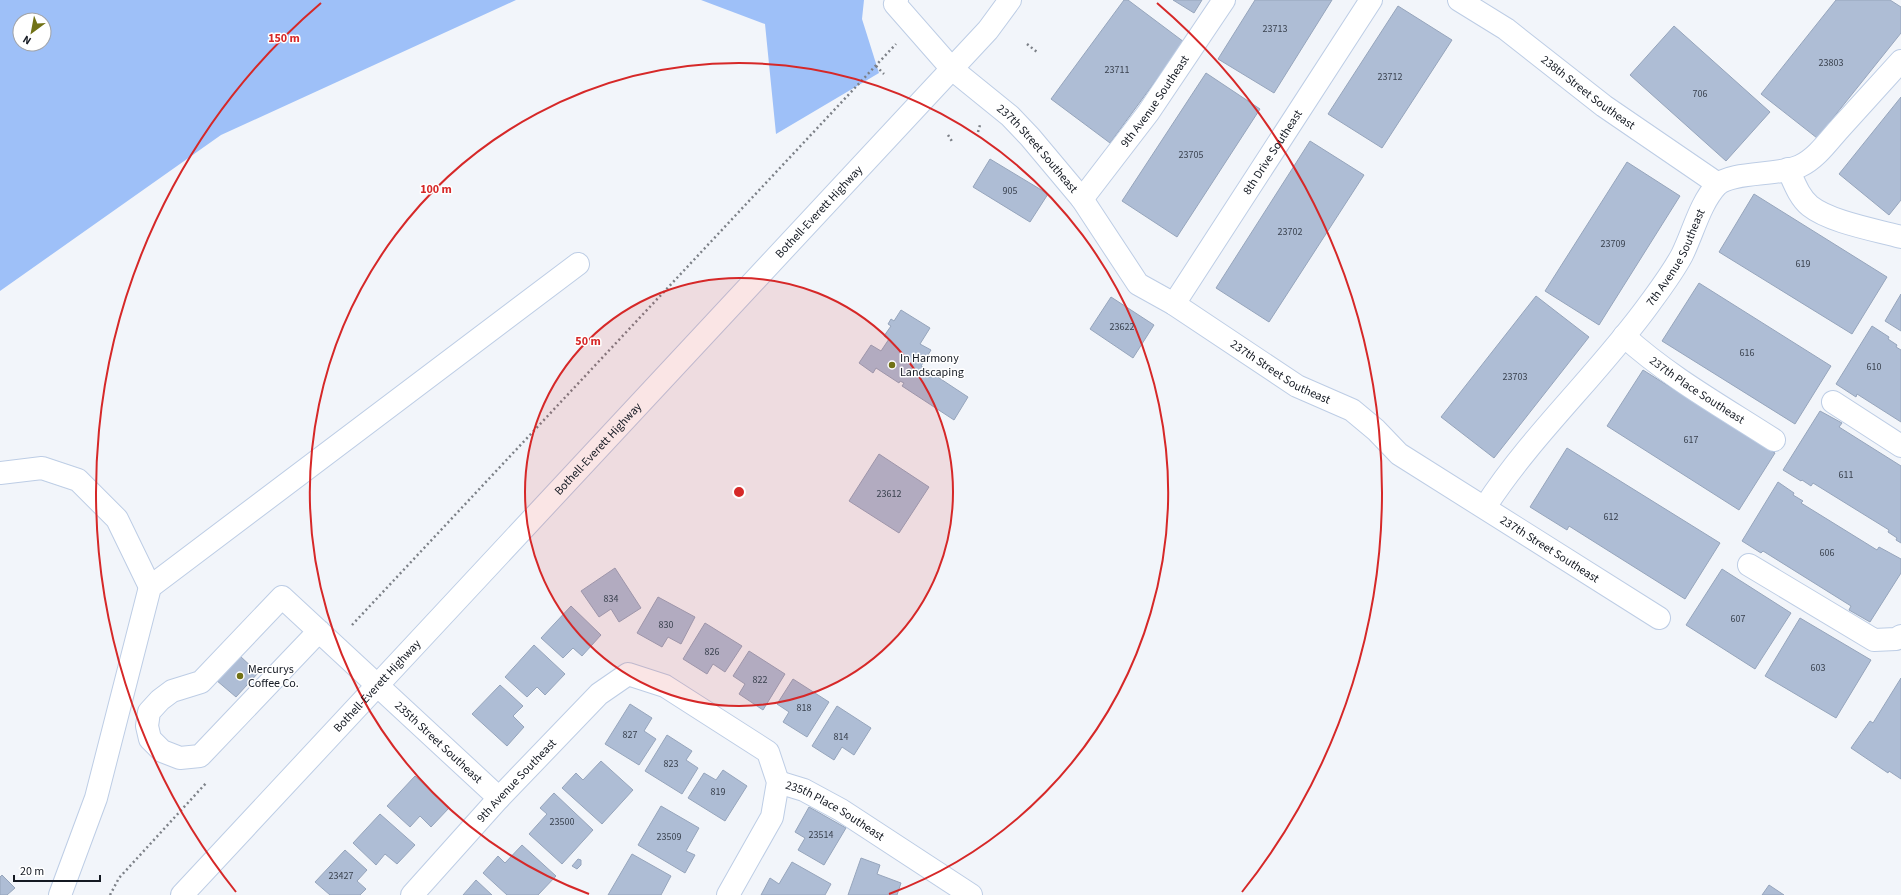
<svg xmlns="http://www.w3.org/2000/svg" width="1901" height="895" viewBox="0 0 1901 895" font-family="'Source Sans 3',sans-serif">
	<style>
		.forest { fill: #9ec0f8; fill-rule: evenodd }
		.building { fill: #aebdd5; stroke: #96a5bc }
		.lines { fill: none; stroke-linecap: round; stroke-linejoin: round }
		.minor-casing { stroke: #bdcde5; stroke-width: 24 }
		.major-casing { stroke: #bdcde5; stroke-width: 24 }
		.path { stroke: #7c8087; stroke-width: 2.5; stroke-dasharray: 2 3; stroke-linecap: butt }
		.minor { stroke: #fff; stroke-width: 22 }
		.major { stroke: #fff; stroke-width: 22 }
		.ring { fill: none; stroke: #d62828; stroke-width: 2 }
		.poi-dot { fill: #717216; stroke: #fff; stroke-width: 1.5 }
		.labels { text-anchor: middle; dominant-baseline: central; stroke-width: 3; stroke-linejoin: round; paint-order: stroke }
		.number-label { font-size: 10px; fill: #3a424f }
		.street-label { font-size: 12px; fill: #141922; stroke: #fff }
		.poi-label { font-size: 12px; fill: #141922; stroke: #fff; text-anchor: start }
		.centre { fill: #d62828; stroke: #fff; stroke-width: 2 }
		.ring-label { font-size: 12px; text-anchor: middle; font-weight: bold; fill: #d62828; stroke: #fff; stroke-width: 3; stroke-linejoin: round; paint-order: stroke }
	</style>
	<rect width="100%" height="100%" fill="#f2f5fa"/>
	<path class="forest" d="M0 0H516L221 135 0 291ZM20 20H44V44H20Z
		M701 0H864L862 19 879 73 776 134 765 24Z"/>
	<path class="building" d="M1124 0H1128L1184 42 1110 143 1051 99Z
		M1173 0H1202L1194 13Z
		M1255 0H1332L1274 93 1218 59Z
		M1836 0H1890L1901 7V33L1817 138 1761 94Z
		M1398 6 1452 40 1382 148 1328 114Z
		M1674 26 1770 112 1726 161 1630 75Z
		M1206 73 1260 109 1177 237 1122 201Z
		M1901 97V200L1889 215 1839 174Z
		M1310 141 1364 175 1269 322 1216 288Z
		M990 159 1048 194 1030 222 973 187Z
		M1627 162 1680 196 1599 325 1545 291Z
		M1754 194 1887 277 1852 334 1719 252Z
		M1699 283 1831 366 1795 424 1662 341Z
		M1901 294V331L1885 321Z
		M1536 296 1589 337 1494 458 1441 417Z
		M1111 297 1154 325 1133 358 1090 329Z
		M901 310 930 328 920 344 931 350 921 366 968 397 954 420 902 386 904 383 900 381 899 383 876 368 873 373 859 363 871 345 881 351 889 339 884 336 891 326 888 324 891 319 894 321Z
		M1872 326 1889 337 1888 339 1897 345 1896 347 1901 350V422L1857 394 1856 397 1836 384Z
		M1643 370 1775 453 1739 510 1607 426Z
		M1820 411 1842 423 1839 427 1901 466V543L1896 540 1897 538 1888 532 1889 530 1813 483 1811 486 1802 480 1801 481 1783 470Z
		M1567 448 1720 543 1685 599 1569 526 1567 530 1530 507Z
		M879 454 929 487 899 533 849 501Z
		M1778 482 1794 493 1793 495 1803 501 1801 503 1877 550 1879 547 1901 559V573L1870 622 1849 610 1851 606 1763 551 1761 553 1742 541Z
		M615 568 641 608 619 622 611 609 599 617 581 591Z
		M1722 569 1791 613 1755 669 1686 625Z
		M658 597 695 617 681 644 668 637 662 647 637 633Z
		M571 606 601 635 582 656 573 648 563 658 541 638Z
		M1800 618 1871 660 1836 718 1765 676Z
		M705 623 742 646 725 672 713 664 707 674 683 659Z
		M534 645 565 674 545 695 537 687 527 697 505 677Z
		M749 651 785 674 763 710 739 694 745 684 733 676Z
		M239 655 258 673 236 697 216 680Z
		M1901 678V779L1889 771 1888 773 1851 748 1870 721 1873 723Z
		M793 679 829 702 807 737 783 722 789 712 777 704Z
		M500 685 523 706 513 716 524 727 507 746 472 714Z
		M630 704 652 718 644 731 656 739 639 765 605 744Z
		M837 706 871 728 854 755 842 747 834 760 812 746Z
		M667 735 692 751 686 760 698 768 682 794 645 771Z
		M601 761 633 790 602 824 562 788 576 773 583 780Z
		M723 770 747 786 725 821 688 798 704 773 716 780Z
		M415 776 449 808 431 827 420 816 410 827 387 806Z
		M554 793 593 830 562 864 529 834 547 814 540 808Z
		M661 806 699 828 686 851 695 855 685 873 638 845Z
		M809 807 846 828 824 865 798 850 805 838 795 832Z
		M380 814 415 845 397 864 385 854 376 865 353 843Z
		M522 845 556 876 538 895H507L483 873 498 856 505 863Z
		M345 850 367 870 357 881 366 889 360 895H330L315 882Z
		M632 854 671 876 661 895H608Z
		M861 858 880 865 877 874 901 883 897 895H848Z
		M578 859 581 860V865L577 869 572 866Z
		M792 862 831 884 825 895H761L770 878 779 884Z
		M2 875 15 888 7 895H0V877Z
		M476 880 492 895H463Z
		M1769 885 1784 895H1762Z"/>
	<g class="lines">
		<defs>
			<g id="minor">
				<path id="s1" d="M897 0 895 4 952 69 1010 116 1030 137 1082 199 1138 284 1174 304 1297 386 1352 410 1376 430 1399 454 1659 618"/>
				<path id="s2" d="M1459 0 1506 29 1604 106 1718 184"/>
				<path d="M1788 169C1794 182 1799 197 1810 206 1830 222 1876 230 1901 237"/>
				<path id="s3" d="M1082 199 1148 113 1224 0"/>
				<path id="s4" d="M1174 304 1371 0"/>
				<path id="s5" d="M1624 336C1669 377 1723 407 1774 440"/>
				<path d="M1833 402 1901 446"/>
				<path d="M0 473 42 468 78 480 117 519 150 587"/>
				<path id="s6" d="M1485 507C1533 433 1599 374 1650 303 1661 288 1673 272 1682 255 1693 233 1700 203 1717 185 1732 171 1779 176 1800 166 1817 158 1829 140 1841 127 1861 105 1881 83 1901 61"/>
				<path d="M1749 565 1874 640 1896 639 1901 636"/>
				<path id="s7" d="M319 631 200 756 180 758 162 751 150 739 147 726 149 712 160 700 172 691 201 682 282 597 499 798"/>
				<path id="s8" d="M778 782 804 790 841 810 971 895"/>
				<path d="M60 895 96 798 150 587 578 264"/>
				<path id="s9" d="M412 895 499 798 599 694 628 674 665 686 768 752 778 782 772 817 728 895"/>
			</g>
			<g id="major">
				<path id="s10" d="M182 895 988 30 1010 0"/>
			</g>
		</defs>
		<use href="#minor" class="minor-casing"/>
		<use href="#major" class="major-casing"/>
		<path class="path" d="M1027 44 1037 52
			M876 66 884 74
			M978 132 980 125
			M948 135 953 143
			M352 625 896 44
			M110 895 119 878 207 782"/>
		<use href="#minor" class="minor"/>
		<use href="#major" class="major"/>
	</g>
	<circle cx="739" cy="492" r="214" fill="#d62828" fill-opacity=".12"/>
	<g class="ring">
		<circle cx="739" cy="492" r="214"/>
		<path d="M589 894A429 429 0 1 1 889 894"/>
		<path d="M236 892A643 643 0 0 1 321 3M1157 3A643 643 0 0 1 1242 892"/>
	</g>
	<g class="poi-dot">
		<circle cx="892" cy="365" r="4"/>
		<circle cx="240" cy="676" r="4"/>
	</g>
	<g class="labels">
		<g class="number-label">
			<text x="1275" y="29">23713</text>
			<text x="1831" y="63">23803</text>
			<text x="1117" y="70">23711</text>
			<text x="1390" y="77">23712</text>
			<text x="1700" y="94">706</text>
			<text x="1191" y="155">23705</text>
			<text x="1010" y="191">905</text>
			<text x="1290" y="232">23702</text>
			<text x="1613" y="244">23709</text>
			<text x="1803" y="264">619</text>
			<text x="1122" y="327">23622</text>
			<text x="1747" y="353">616</text>
			<text x="1874" y="367">610</text>
			<text x="1515" y="377">23703</text>
			<text x="1691" y="440">617</text>
			<text x="1846" y="475">611</text>
			<text x="889" y="494">23612</text>
			<text x="1611" y="517">612</text>
			<text x="1827" y="553">606</text>
			<text x="611" y="599">834</text>
			<text x="1738" y="619">607</text>
			<text x="666" y="625">830</text>
			<text x="712" y="652">826</text>
			<text x="1818" y="668">603</text>
			<text x="760" y="680">822</text>
			<text x="804" y="708">818</text>
			<text x="630" y="735">827</text>
			<text x="841" y="737">814</text>
			<text x="671" y="764">823</text>
			<text x="718" y="792">819</text>
			<text x="562" y="822">23500</text>
			<text x="821" y="835">23514</text>
			<text x="669" y="837">23509</text>
			<text x="341" y="876">23427</text>
		</g>
		<g class="street-label">
			<text stroke="none"><textPath href="#s2" startOffset="159">238th Street Southeast</textPath></text>
			<text stroke="none"><textPath href="#s3" startOffset="122">9th Avenue Southeast</textPath></text>
			<text stroke="none"><textPath href="#s1" startOffset="208">237th Street Southeast</textPath></text>
			<text stroke="none"><textPath href="#s4" startOffset="181">8th Drive Southeast</textPath></text>
			<text stroke="none"><textPath href="#s10" startOffset="934">Bothell-Everett Highway</textPath></text>
			<text stroke="none"><textPath href="#s6" startOffset="315">7th Avenue Southeast</textPath></text>
			<text stroke="none"><textPath href="#s1" startOffset="545">237th Street Southeast</textPath></text>
			<text stroke="none"><textPath href="#s5" startOffset="91">237th Place Southeast</textPath></text>
			<text stroke="none"><textPath href="#s10" startOffset="610">Bothell-Everett Highway</textPath></text>
			<text stroke="none"><textPath href="#s1" startOffset="869">237th Street Southeast</textPath></text>
			<text stroke="none"><textPath href="#s10" startOffset="286">Bothell-Everett Highway</textPath></text>
			<text stroke="none"><textPath href="#s7" startOffset="649">235th Street Southeast</textPath></text>
			<text stroke="none"><textPath href="#s9" startOffset="155">9th Avenue Southeast</textPath></text>
			<text stroke="none"><textPath href="#s8" startOffset="64">235th Place Southeast</textPath></text>
		</g>
		<g class="poi-label">
			<text x="900" y="358">In Harmony<tspan x="900" dy="14">Landscaping</tspan></text>
			<text x="248" y="669">Mercurys<tspan x="248" dy="14">Coffee Co.</tspan></text>
		</g>
	</g>
	<circle cx="739" cy="492" r="6" class="centre"/>
	<g class="ring-label">
		<text x="284" y="42">150 m</text>
		<text x="436" y="193">100 m</text>
		<text x="588" y="345">50 m</text>
	</g>
	<g transform="translate(32 32) rotate(212)"><circle r="19" fill="#ffffff" stroke="#a1a3a7"/>
	<path d="M0-3L7 15L0 10L-7 15Z" fill="#717216"/>
	<text y="-6" font-size="11" font-weight="bold" text-anchor="middle" fill="#141922">N</text>
	</g>
	<path d="M14 875v6h86v-6" fill="none" stroke="#141922" stroke-width="2"/>
	<text x="20" y="875" font-size="12" fill="#141922" stroke="#ffffff" stroke-width="3" paint-order="stroke">20 m</text>
</svg>
